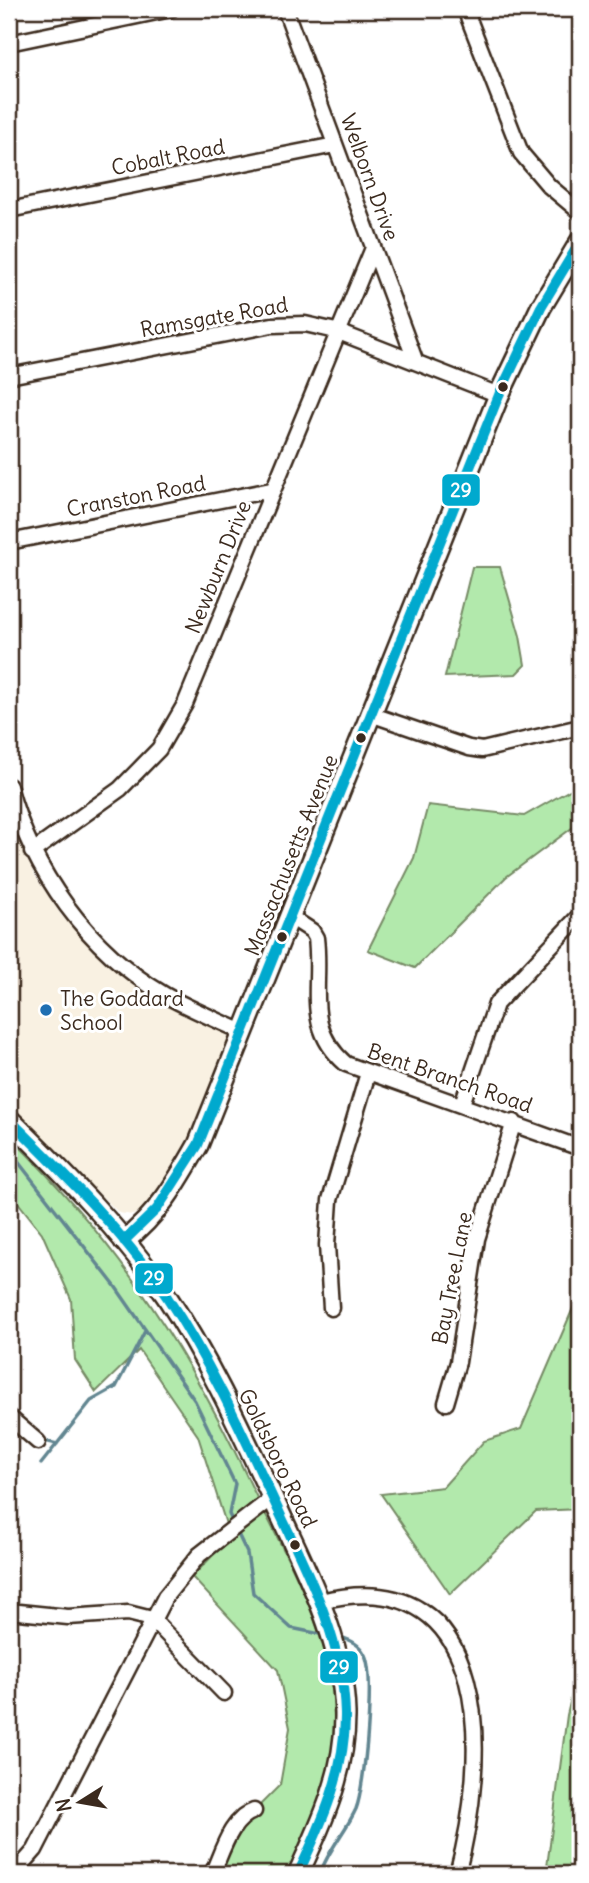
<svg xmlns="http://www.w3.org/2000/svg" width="589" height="1883" viewBox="0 0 589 1883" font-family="Delius,sans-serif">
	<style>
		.built { fill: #f9f1e2 }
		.green { fill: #b2e9ac; stroke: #768a65; stroke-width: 2 }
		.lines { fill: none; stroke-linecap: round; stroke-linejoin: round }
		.stream { stroke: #628691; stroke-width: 3.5 }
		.minor-casing { stroke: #3b2a1e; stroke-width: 19 }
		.secondary-casing { stroke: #3b2a1e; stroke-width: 24 }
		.minor { stroke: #fff; stroke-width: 14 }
		.secondary { stroke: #fff; stroke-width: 19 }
		.bus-1-casing { stroke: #fff; stroke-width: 16 }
		.bus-1 { stroke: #00a9ce; stroke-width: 10 }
		.bus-dot { fill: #3b2a1e; stroke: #fff; stroke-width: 2.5 }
		.poi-dot { fill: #1f6fb2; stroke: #fff; stroke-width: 2.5 }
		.labels { text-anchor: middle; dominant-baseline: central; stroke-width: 6; stroke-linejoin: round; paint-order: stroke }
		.street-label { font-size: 21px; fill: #3b2a1e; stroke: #fff }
		.poi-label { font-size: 21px; fill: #3b2a1e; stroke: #fff; text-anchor: start }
		.line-badge { stroke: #fff; stroke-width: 2.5 }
		.badge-label { font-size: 19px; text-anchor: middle; font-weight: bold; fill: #fff }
	</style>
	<rect width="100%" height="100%" fill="#fff"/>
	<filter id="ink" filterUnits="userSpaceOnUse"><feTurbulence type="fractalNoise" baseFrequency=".0143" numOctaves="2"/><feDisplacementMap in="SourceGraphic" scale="14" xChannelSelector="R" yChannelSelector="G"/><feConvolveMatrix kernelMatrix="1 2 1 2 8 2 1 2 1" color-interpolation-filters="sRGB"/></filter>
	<g filter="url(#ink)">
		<path class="built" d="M15 833 35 876 61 915 88 943 121 971 189 1015 223 1031 232 1040 193 1137 165 1183 144 1209 133 1215 119 1213 9 1106V837Z"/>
		<path class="green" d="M472 567H500L520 636 525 665 516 674 445 677Z
			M575 787 580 822 506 877 415 968 368 950 414 858 428 805 524 816Z
			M9 1136C123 1248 191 1355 258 1500L226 1524 198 1436 139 1350 96 1392 75 1360 71 1299 42 1233 9 1191Z
			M580 1292V1509L536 1511 450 1594 381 1494 443 1487 484 1441 521 1429Z
			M265 1513C307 1596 352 1680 327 1776 318 1810 302 1842 287 1874H212L236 1822 254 1811 280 1785 290 1728 278 1670 192 1577 218 1550Z
			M580 1661V1874H546L567 1715Z"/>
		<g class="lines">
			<path class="stream" d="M9 1150 115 1286 195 1401 235 1484 229 1514 233 1523
				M45 1441 57 1444
				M41 1464 91 1401 116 1387 145 1331
				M236 1530 247 1553 253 1593 291 1628 325 1635
				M320 1874C328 1850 346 1831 356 1809 365 1786 375 1676 365 1655 360 1644 350 1640 340 1637"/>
			<defs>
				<path id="minor" d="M285 9 415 360
					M465 9 521 153 549 186 580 212
					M9 43 171 9
					M9 210 335 145
					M9 376 272 325 305 324 336 331 499 395
					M9 542 271 490
					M373 715 469 748 482 750 580 727
					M9 786C32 872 88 950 165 995 190 1009 217 1020 243 1032
					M32 852 120 789 159 749 185 704 373 248
					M292 918 312 931 316 938C322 987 303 1027 346 1064L580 1148
					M462 1104 496 1004 580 915
					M331 1308 327 1245 330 1200 368 1073
					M446 1403 458 1362 477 1239 514 1122
					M9 1417 38 1442
					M321 1601C497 1559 488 1763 457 1874
					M9 1611 68 1617 128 1613 152 1619 224 1693
					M14 1874 35 1850 165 1597 199 1555 272 1498
					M212 1874C222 1853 230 1819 254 1811"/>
				<path id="secondary" d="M9 1119C65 1174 123 1232 167 1297 213 1366 247 1444 282 1518 311 1581 343 1642 345 1713 346 1771 322 1823 298 1874
					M124 1241C158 1215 177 1182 198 1145L499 395 541 307 580 242"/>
			</defs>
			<use href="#minor" class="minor-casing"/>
			<use href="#secondary" class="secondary-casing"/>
			<use href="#minor" class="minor"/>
			<use href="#secondary" class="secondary"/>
			<defs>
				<path id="bus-1" d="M9 1119C65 1175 123 1231 167 1297 213 1366 247 1443 282 1518 311 1579 343 1643 345 1713 346 1770 322 1823 298 1874
					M124 1241 157 1209 198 1145 499 395 541 307 580 242"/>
			</defs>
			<use href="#bus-1" class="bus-1-casing"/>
			<use href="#bus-1" class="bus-1"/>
		</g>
	</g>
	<g class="bus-dot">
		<circle cx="503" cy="387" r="6"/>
		<circle cx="361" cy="738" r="6"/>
		<circle cx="282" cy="937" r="6"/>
		<circle cx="295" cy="1545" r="6"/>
	</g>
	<circle class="poi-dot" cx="46" cy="1010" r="7"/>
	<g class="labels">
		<g class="street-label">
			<text transform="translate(168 157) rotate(-11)">Cobalt Road</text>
			<text transform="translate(370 177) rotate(70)">Welborn Drive</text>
			<text transform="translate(214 317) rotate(-10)">Ramsgate Road</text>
			<text transform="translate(136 496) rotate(-11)">Cranston Road</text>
			<text transform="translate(218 567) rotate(-68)">Newburn Drive</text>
			<text transform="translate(291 855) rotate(-68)">Massachusetts Avenue</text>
			<text transform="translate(450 1078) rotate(19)">Bent Branch Road</text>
			<text transform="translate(452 1278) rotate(-79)">Bay Tree Lane</text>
			<text transform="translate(278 1458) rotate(64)">Goldsboro Road</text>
		</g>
		<g class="poi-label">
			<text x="60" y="998">The Goddard<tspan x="60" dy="24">School</tspan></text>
		</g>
	</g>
	<g class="line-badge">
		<rect x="441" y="473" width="40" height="34" rx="7" fill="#00a9ce"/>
		<rect x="134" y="1262" width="40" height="33" rx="7" fill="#00a9ce"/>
		<rect x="319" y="1650" width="40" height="34" rx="7" fill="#00a9ce"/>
	</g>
	<g class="badge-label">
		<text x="461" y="497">29</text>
		<text x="154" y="1285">29</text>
		<text x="339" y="1674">29</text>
	</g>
	<rect width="589" height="1883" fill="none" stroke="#fff" stroke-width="35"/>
	<rect x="18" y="18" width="554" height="1848" fill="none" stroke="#3b2a1e" stroke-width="2.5" filter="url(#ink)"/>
	<g transform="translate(80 1802) rotate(259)" stroke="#ffffff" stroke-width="5" paint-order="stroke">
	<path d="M0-5L12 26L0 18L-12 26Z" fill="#3b2a1e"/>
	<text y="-10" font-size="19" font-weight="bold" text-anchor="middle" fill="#3b2a1e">N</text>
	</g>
</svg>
